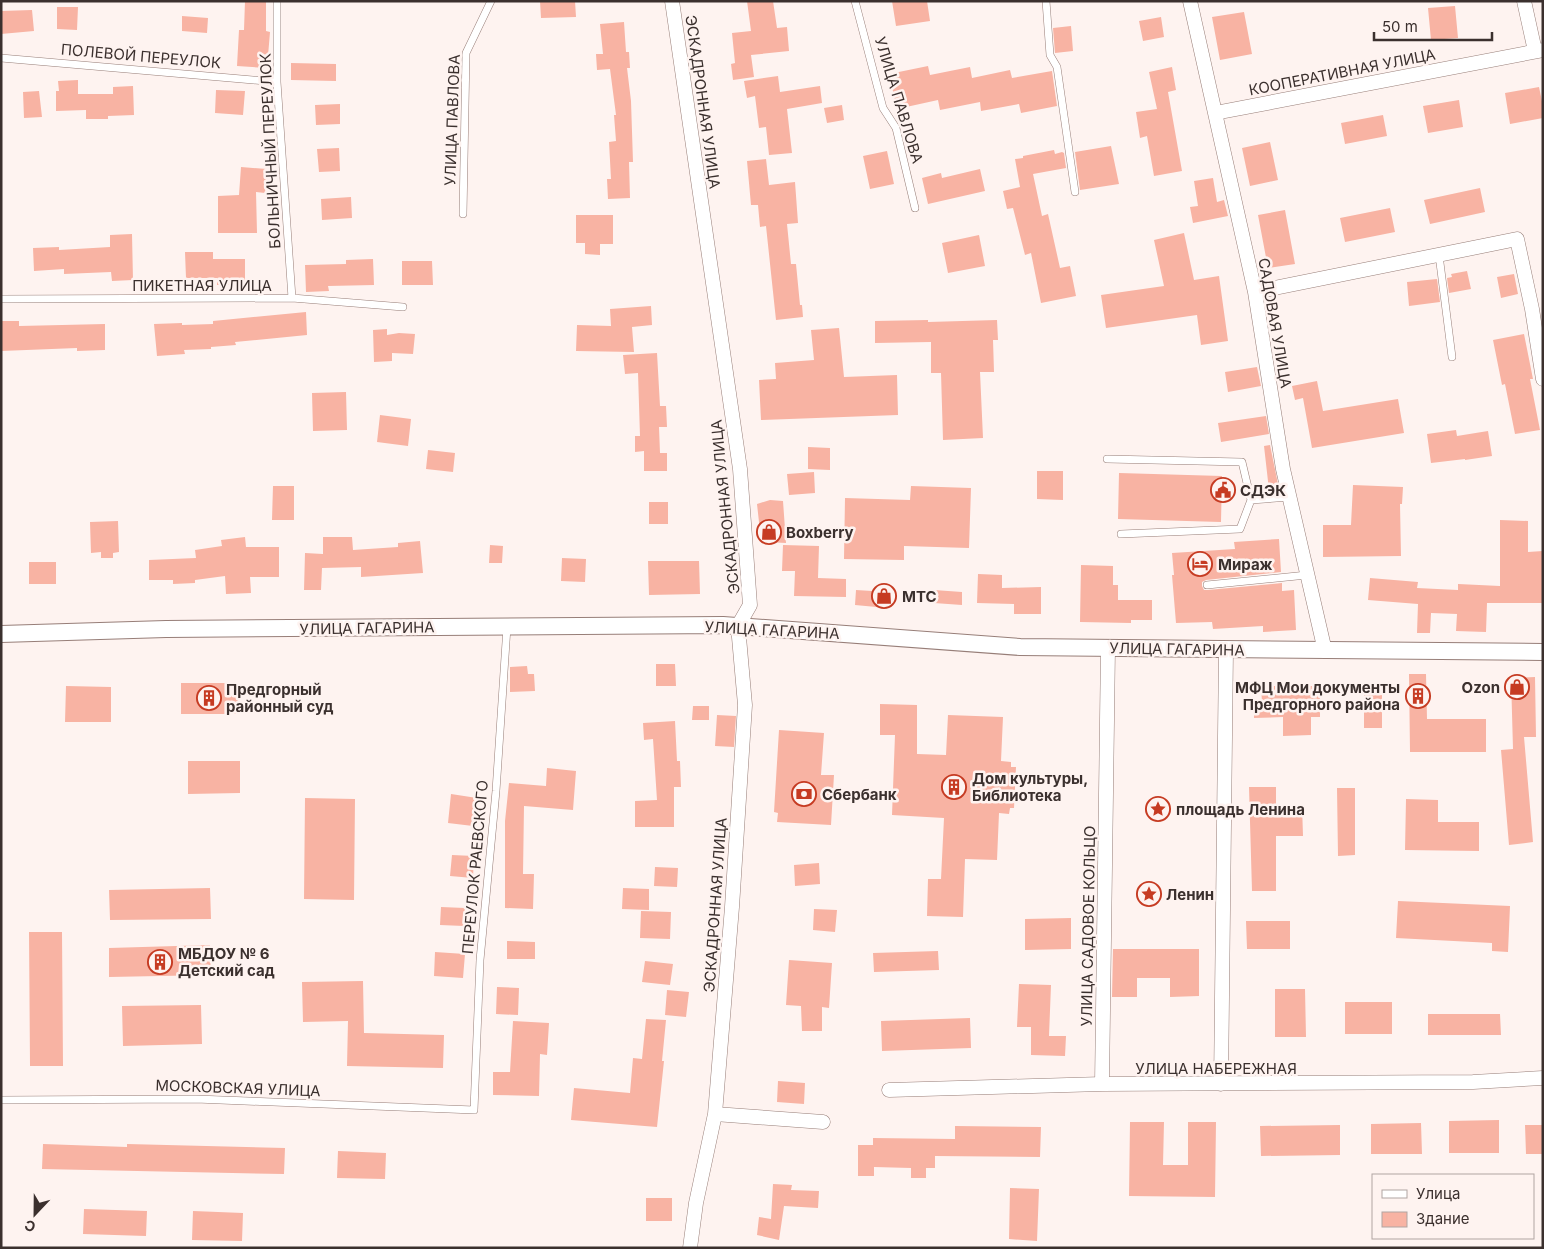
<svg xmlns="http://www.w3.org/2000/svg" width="1544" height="1249" viewBox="0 0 1544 1249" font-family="Inter,sans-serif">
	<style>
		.building { fill: #f8b3a3 }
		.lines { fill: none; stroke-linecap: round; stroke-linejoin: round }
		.service-casing { stroke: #977e78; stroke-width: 8 }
		.minor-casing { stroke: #977e78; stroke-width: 15 }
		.tertiary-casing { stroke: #977e78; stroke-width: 18 }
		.service { stroke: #fff; stroke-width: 7 }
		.minor { stroke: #fff; stroke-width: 14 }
		.tertiary { stroke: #fff; stroke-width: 16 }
		.labels { text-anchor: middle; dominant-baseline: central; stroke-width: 5; stroke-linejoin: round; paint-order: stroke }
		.street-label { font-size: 15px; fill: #3b302e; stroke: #fef3f0 }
		.poi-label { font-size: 15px; font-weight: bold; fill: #3b302e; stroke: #fef3f0; text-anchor: start }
	</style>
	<rect width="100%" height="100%" fill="#fef3f0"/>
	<path class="building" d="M245 1H266V31L270 32 267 68 237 66 239 30H244Z
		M540 1H575L576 17 541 18Z
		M747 1H773L777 28 787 27 789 51 751 55 754 77 733 80 731 64 735 63 732 33 751 31Z
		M892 1H927L930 21 896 26Z
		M1455 6 1458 38 1431 40 1428 8Z
		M57 7H78L77 30 57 29Z
		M32 10 34 31 1 34V11Z
		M1244 12 1252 54 1220 60 1212 17Z
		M182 16 208 18 207 33 182 31Z
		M1161 17 1164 37 1143 41 1139 21Z
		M624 22 626 52H629L630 68H627L631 101 633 162H629L630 198 608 199 607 179H611L609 142 616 141 614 115H616L610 69 597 70 596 54H603L600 24Z
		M1071 26 1073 51 1055 53 1053 28Z
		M291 63 336 64V81L291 80Z
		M928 66 930 75 970 67 972 78 1010 70 1012 78 1052 71 1057 106 1021 113 1019 104 981 111 980 102 940 110 938 100 897 109 889 74Z
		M1172 67 1176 90 1168 92 1182 171 1154 176 1147 136 1140 138 1136 112 1157 109 1149 72Z
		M778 76 780 92 820 86 822 103 787 109 792 153 769 155 766 127 759 128 755 96 747 98 744 81Z
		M78 80V94H113V87L133 86 134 115 108 116V119H86V110L56 111V91H59L58 81Z
		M1539 87 1543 106V118L1510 124 1505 93Z
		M216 90 245 91 243 115 215 113Z
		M39 91 42 117 24 118 23 92Z
		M1459 100 1463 127 1428 133 1423 106Z
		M340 104V124L316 125 315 105Z
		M842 105 844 120 827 123 824 108Z
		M1383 115 1387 136 1345 144 1341 123Z
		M1270 142 1278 180 1250 186 1242 148Z
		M1111 146 1119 184 1080 190 1075 152Z
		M339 148 340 171 319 172 317 149Z
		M1054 150 1055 154 1062 152 1064 153 1066 168 1033 174 1042 216 1048 214 1060 268 1070 266 1076 296 1041 303 1031 253 1025 255 1013 208 1007 209 1003 191 1020 187 1015 159 1023 158V156Z
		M887 151 894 184 870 189 863 156Z
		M766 159 769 185 795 182 798 223 787 224 791 264H796L800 305H802L803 317 776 320 766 226 760 227 758 205H751L747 161Z
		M241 167 267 169 265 193 256 192 257 233H218V196L239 195Z
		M980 169 985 191 928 204 922 178 941 173 942 178Z
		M1213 178 1217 202 1224 200 1228 216 1193 223 1190 207 1198 206 1194 181Z
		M1480 188 1485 212 1430 224 1424 200Z
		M351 197 352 218 322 220 321 199Z
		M1390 208 1395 232 1345 242 1340 218Z
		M1285 210 1295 264 1268 268 1258 215Z
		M576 215H613V244H600V255L585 254V243H576Z
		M1184 233 1194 280 1219 276 1228 341 1201 345 1197 315 1106 328 1101 295 1164 286 1154 240Z
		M132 234 133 280 112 281 111 272 64 274V269L34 271 33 248 59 247V250L110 247V235Z
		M979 235 985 266 948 273 942 243Z
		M185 252H213V259H245V285H217V278H186Z
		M373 259 374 285 328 286 329 291 306 292 305 265 346 264V260Z
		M402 261H432L433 285H402Z
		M1467 271 1471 289 1449 293 1447 278 1452 277 1451 274Z
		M1514 274 1518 294 1501 298 1497 277Z
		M1437 279 1440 302 1409 306 1407 282Z
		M651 306 652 325 632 327 634 352 576 351 577 325 611 326 610 309Z
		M306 312 307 335 235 342 236 345 211 347V349L184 350 185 354 157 356 154 324 182 323V325L213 324V321Z
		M928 320V322L997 320 998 340H993L994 372H980L983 438 943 440 941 373H931V342L875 343V321Z
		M1 321H19V326L105 324V350L77 351V348L1 351Z
		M839 328 844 377 897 375 898 415 761 420 759 380 776 379 775 363 814 360 811 330Z
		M387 329V335L399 333 415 334 413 354 392 353V361L374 362 373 330Z
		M1524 334 1533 379H1530L1540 430 1515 434 1505 384 1502 385 1493 340Z
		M657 353 660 406H666L667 427H659L660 453H667V471H644V451L635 452V436H640L638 373 625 374 623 355Z
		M1257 367 1261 386 1228 392 1225 372Z
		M1317 381 1323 411 1398 399 1404 433 1312 448 1303 398 1295 400 1292 386Z
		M346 392 347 430 313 431 312 393Z
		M380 415 411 419 408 446 377 442Z
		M1266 416 1269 434 1221 442 1218 423Z
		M1456 430 1457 436 1488 431 1492 456 1465 460V459L1431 463 1427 434Z
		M1270 445 1279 489 1269 490 1264 446Z
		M808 447 830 448V470L808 469Z
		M428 450 455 453 453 472 426 469Z
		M1037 471H1063V500L1037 499Z
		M814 472 815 493 789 495 787 474Z
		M1119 473 1222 476 1221 522 1118 519Z
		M1353 485 1403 487 1402 504H1400L1401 556 1323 557V525H1351Z
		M273 486H294V520H272Z
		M911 486 971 488 969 548 904 546V560L844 559 845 498 910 500Z
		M770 500 783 501 786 543 767 542 761 540 757 504Z
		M649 502H668V524H649Z
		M1500 520 1528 521V552L1543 551V603H1487L1486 632 1456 631 1457 614 1431 613 1430 633H1417L1418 604 1368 600 1370 578 1418 582 1417 588 1458 590V584L1500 586Z
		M118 521 119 552 113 553V558H101V552L91 553 90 522Z
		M245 537 246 547H279V577H250L251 593 226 594 225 576 195 580V583L173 584V580H149V560L196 558 195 550 222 546 221 540Z
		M323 537H352L353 550 398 547V543L420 541 423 573 361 577V567L322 568 321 590H304L305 553 323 554Z
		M1279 539 1281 572 1206 580 1202 582V586L1204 590H1208L1282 583V591L1294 590 1296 630 1263 632V626L1213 629 1212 622 1176 623 1172 575H1174L1172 553 1235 549 1234 542Z
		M490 545 503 546 502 563H489Z
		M783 545 819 546 818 578 846 579V597L794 596 795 571H782Z
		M562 558 586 559 585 582 561 581Z
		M648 561H699L700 594 649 595Z
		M29 562H56V584H29Z
		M1081 565 1113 566V585H1118V600H1152V620H1131V623L1080 622Z
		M978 574 1002 575V588L1041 587V614H1014V604L977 603Z
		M856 590 888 592 887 608 855 605Z
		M934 590 962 592V605L934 603Z
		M656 664H675L676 686H656Z
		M527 666 528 674H534L535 691 510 692V667Z
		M1409 674H1426L1427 719H1486V752H1410Z
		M1535 677 1536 737H1524L1533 842 1509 845 1501 750 1513 749 1511 678Z
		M181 683H238V714H181Z
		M66 686 111 687V722H65Z
		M1261 686H1320V717H1311V735L1283 736V717L1254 718V702H1262Z
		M1364 690H1382V728H1364Z
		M880 704 917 705V754L946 755 948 715 1003 717 1001 761 1011 762V767H1016L1014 808H1010L1009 814 999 813 997 860 965 859 963 917 927 916 928 879H941L944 818 892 815 895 735H880Z
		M693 706H709V720H692Z
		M717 715 736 716 734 747 715 746Z
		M675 721 677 761H680L681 787H674V827H635V801L657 800 653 739 644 740 643 723Z
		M779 730 824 733 821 775H834L831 825 777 822 778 813 774 812Z
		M188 761H240V793L188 794Z
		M547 768 576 771 573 810 524 806 523 874H534L533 909 505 908V821L509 783 546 786Z
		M1249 787H1276V805H1302L1303 836H1276V891H1252Z
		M1337 788H1355V855L1338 856Z
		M451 794 477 798 473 826 448 823Z
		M305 798 355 799 354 900 304 899Z
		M1406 799 1438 800V822H1479V851L1405 850Z
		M452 855 474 856 473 878 450 876Z
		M819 863 820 884 795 886 794 865Z
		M655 867 678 868 677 887 654 886Z
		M210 888 211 919 110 920 109 890Z
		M623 888 649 889V910L622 909Z
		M1398 901 1510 906 1508 952 1492 951V943L1396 938Z
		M441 907 465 908 464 926 440 925Z
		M814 909 837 910 835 932 813 930Z
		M641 911 671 912 670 939 640 938Z
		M1071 918V949L1025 950V919Z
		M1246 921H1290V949H1247Z
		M29 932H62L63 1066H30Z
		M507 941 535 942V959H507Z
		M210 945 211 975 109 977V948Z
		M1113 949H1199V996L1170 997V978H1137V997H1112Z
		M938 951 939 970 874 972 873 953Z
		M435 952 465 954 463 978 434 976Z
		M789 960 832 963 829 1008 822 1007V1031H802L801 1006 786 1005Z
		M645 961 673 964 670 985 642 982Z
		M363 981 364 1033 444 1035 443 1068 347 1066 348 1021 303 1022 302 982Z
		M1019 984 1051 985 1049 1036H1066L1065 1056 1031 1055V1027H1017Z
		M497 987 519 988 518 1015 496 1014Z
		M1275 989H1305L1306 1037H1275Z
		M667 990 689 992 686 1017 665 1015Z
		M1345 1002H1392V1034H1345Z
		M201 1005 202 1044 123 1046 122 1006Z
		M1428 1014H1500L1501 1035H1428Z
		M970 1018 971 1048 882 1051 881 1021Z
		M646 1019 666 1020 662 1061H664L657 1127 571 1120 574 1088 630 1093 633 1058 642 1059Z
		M513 1021 549 1023 547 1055 540 1054 539 1096 493 1095V1072H510Z
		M778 1081 805 1083 804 1104 777 1102Z
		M1499 1120V1153H1449V1121Z
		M1130 1122H1164L1163 1165H1188V1122H1216L1215 1197 1129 1196Z
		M1421 1123 1422 1154H1371V1124Z
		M1340 1125V1155L1261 1156 1260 1126Z
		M1525 1125H1543V1154H1526Z
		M955 1126 1041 1127 1040 1157 935 1156V1168H926V1178H911V1168L874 1167V1176H858V1145H873V1138L955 1139Z
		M43 1144 127 1147V1144L285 1148 284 1174 42 1169Z
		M338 1151 386 1153 385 1179 337 1178Z
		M773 1184 792 1185 791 1190 819 1191 818 1208 784 1206 779 1240 757 1235 759 1217 771 1219Z
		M1010 1188 1039 1189 1037 1241 1009 1239Z
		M646 1198H672V1221H646Z
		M84 1209 147 1211 146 1236 83 1234Z
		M193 1211 243 1213 242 1241 192 1240Z"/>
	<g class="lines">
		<defs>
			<path id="service" d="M277 1V82L292 298
				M855 1 883 108 896 128 915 208
				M1046 1 1050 55 1057 67 1075 192
				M1 58 277 82
				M463 214 466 53 491 1
				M1439 255 1452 357
				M1 299 292 298 403 307
				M1107 459 1242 462 1251 500 1290 497
				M1121 534 1240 529 1251 500
				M1207 585 1307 575
				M1 1100 196 1099 474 1110 480 960 496 791 507 627"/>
			<path id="minor" d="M672 1 740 469 750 605 738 626 745 705 732 907 715 1114 696 1203 690 1248
				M1190 1 1255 292 1283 469 1325 651
				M1524 1 1535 51
				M1215 113 1543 50
				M1255 292 1517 239 1532 309 1543 379
				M1102 1084 1108 648
				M1221 1084 1226 650
				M889 1090 1102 1084 1473 1082 1543 1078
				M715 1114 823 1122"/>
			<path id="tertiary" d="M1 634 166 629 723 625 1020 647 1543 652"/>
		</defs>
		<use href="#service" class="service-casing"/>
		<use href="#minor" class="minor-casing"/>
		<use href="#tertiary" class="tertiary-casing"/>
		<use href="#service" class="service"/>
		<use href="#minor" class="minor"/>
		<use href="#tertiary" class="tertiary"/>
	</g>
	<defs>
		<symbol id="civic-ring" viewBox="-11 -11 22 22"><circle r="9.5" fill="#fef3f0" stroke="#c63b22" stroke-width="1.5"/><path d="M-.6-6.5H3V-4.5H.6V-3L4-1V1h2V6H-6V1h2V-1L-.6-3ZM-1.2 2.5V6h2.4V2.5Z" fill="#c63b22"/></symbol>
		<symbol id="shop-ring" viewBox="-11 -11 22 22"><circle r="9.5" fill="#fef3f0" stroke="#c63b22" stroke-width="1.5"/><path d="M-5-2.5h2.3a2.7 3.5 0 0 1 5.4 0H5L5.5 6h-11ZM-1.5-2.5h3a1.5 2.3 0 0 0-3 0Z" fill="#c63b22"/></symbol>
		<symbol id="hotel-ring" viewBox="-11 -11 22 22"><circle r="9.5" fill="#fef3f0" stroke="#c63b22" stroke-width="1.5"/><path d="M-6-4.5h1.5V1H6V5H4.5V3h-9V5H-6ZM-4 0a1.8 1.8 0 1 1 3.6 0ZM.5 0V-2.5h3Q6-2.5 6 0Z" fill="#c63b22"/></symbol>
		<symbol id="building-ring" viewBox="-11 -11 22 22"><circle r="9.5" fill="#fef3f0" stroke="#c63b22" stroke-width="1.5"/><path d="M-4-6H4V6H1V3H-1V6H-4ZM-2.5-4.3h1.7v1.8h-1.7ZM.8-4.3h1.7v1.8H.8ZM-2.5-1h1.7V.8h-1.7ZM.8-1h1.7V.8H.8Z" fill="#c63b22"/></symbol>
		<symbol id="bank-ring" viewBox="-11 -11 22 22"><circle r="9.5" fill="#fef3f0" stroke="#c63b22" stroke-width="1.5"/><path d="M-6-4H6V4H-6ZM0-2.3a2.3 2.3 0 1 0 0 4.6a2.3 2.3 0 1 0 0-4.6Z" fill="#c63b22"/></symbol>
		<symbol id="sight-ring" viewBox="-11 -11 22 22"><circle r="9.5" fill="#fef3f0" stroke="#c63b22" stroke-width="1.5"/><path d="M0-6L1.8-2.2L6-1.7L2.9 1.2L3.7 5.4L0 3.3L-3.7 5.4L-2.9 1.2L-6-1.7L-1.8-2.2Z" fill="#c63b22"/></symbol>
	</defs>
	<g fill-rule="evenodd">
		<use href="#civic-ring" x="1209" y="476" width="28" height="28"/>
		<use href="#shop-ring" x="755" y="518" width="28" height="28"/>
		<use href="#hotel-ring" x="1186" y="550" width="28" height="28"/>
		<use href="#shop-ring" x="870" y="582" width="28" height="28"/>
		<use href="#shop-ring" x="1503" y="673" width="28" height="28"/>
		<use href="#building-ring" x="1404" y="682" width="28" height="28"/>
		<use href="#building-ring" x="195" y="684" width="28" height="28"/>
		<use href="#building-ring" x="940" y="773" width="28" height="28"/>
		<use href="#bank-ring" x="790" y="780" width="28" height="28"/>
		<use href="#sight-ring" x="1144" y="795" width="28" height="28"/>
		<use href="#sight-ring" x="1135" y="880" width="28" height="28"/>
		<use href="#building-ring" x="146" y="948" width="28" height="28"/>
	</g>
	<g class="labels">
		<g class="street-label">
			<text transform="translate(141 56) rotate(5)">ПОЛЕВОЙ ПЕРЕУЛОК</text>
			<text transform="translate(1342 72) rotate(-11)">КООПЕРАТИВНАЯ УЛИЦА</text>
			<text transform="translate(899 100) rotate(73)">УЛИЦА ПАВЛОВА</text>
			<text transform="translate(703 102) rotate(82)">ЭСКАДРОННАЯ УЛИЦА</text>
			<text transform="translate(452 120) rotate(-88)">УЛИЦА ПАВЛОВА</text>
			<text transform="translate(270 151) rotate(-93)">БОЛЬНИЧНЫЙ ПЕРЕУЛОК</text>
			<text x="202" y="285">ПИКЕТНАЯ УЛИЦА</text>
			<text transform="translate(1275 323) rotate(80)">САДОВАЯ УЛИЦА</text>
			<text transform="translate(725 507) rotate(-96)">ЭСКАДРОННАЯ УЛИЦА</text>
			<text transform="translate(367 628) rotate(-1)">УЛИЦА ГАГАРИНА</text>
			<text transform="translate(772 630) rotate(3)">УЛИЦА ГАГАРИНА</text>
			<text transform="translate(1177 649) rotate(1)">УЛИЦА ГАГАРИНА</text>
			<text transform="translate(475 867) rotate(-85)">ПЕРЕУЛОК РАЕВСКОГО</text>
			<text transform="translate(715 905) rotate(-86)">ЭСКАДРОННАЯ УЛИЦА</text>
			<text transform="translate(1088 926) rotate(-89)">УЛИЦА САДОВОЕ КОЛЬЦО</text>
			<text x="1216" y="1068">УЛИЦА НАБЕРЕЖНАЯ</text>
			<text transform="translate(238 1088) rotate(2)">МОСКОВСКАЯ УЛИЦА</text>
		</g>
		<g class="poi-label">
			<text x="1240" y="490">СДЭК</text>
			<text x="786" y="532">Boxberry</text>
			<text x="1218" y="564">Мираж</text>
			<text x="902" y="596">МТС</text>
			<text x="1400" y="687" text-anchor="end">МФЦ Мои документы<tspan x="1400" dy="17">Предгорного района</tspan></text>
			<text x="1500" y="687" text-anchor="end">Ozon</text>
			<text x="226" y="689">Предгорный<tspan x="226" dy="17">районный суд</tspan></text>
			<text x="972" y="778">Дом культуры,<tspan x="972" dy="17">Библиотека</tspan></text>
			<text x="822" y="794">Сбербанк</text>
			<text x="1176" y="809">площадь Ленина</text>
			<text x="1166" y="894">Ленин</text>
			<text x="178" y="953">МБДОУ № 6<tspan x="178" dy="17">Детский сад</tspan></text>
		</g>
	</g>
	<rect width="1544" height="1249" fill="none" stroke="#3b302e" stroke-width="5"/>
	<rect x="1372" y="1174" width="162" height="65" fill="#fef3f0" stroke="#b0a5a2"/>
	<rect x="1382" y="1190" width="25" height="8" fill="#ffffff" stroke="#b0a5a2"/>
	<text x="1416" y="1199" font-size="15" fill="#3b302e">Улица</text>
	<rect x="1382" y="1212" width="25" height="15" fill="#f8b3a3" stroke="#b0a5a2"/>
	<text x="1416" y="1224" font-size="15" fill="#3b302e">Здание</text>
	<g transform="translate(35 1214) rotate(202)" stroke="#fef3f0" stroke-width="4" paint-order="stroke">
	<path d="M0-4L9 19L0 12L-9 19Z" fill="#3b302e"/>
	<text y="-8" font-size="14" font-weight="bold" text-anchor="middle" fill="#3b302e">С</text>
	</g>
	<path d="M1374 32v8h118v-8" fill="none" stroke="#3b302e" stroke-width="2.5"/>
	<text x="1382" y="32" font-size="15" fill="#3b302e" stroke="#fef3f0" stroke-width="4" paint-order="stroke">50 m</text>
</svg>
